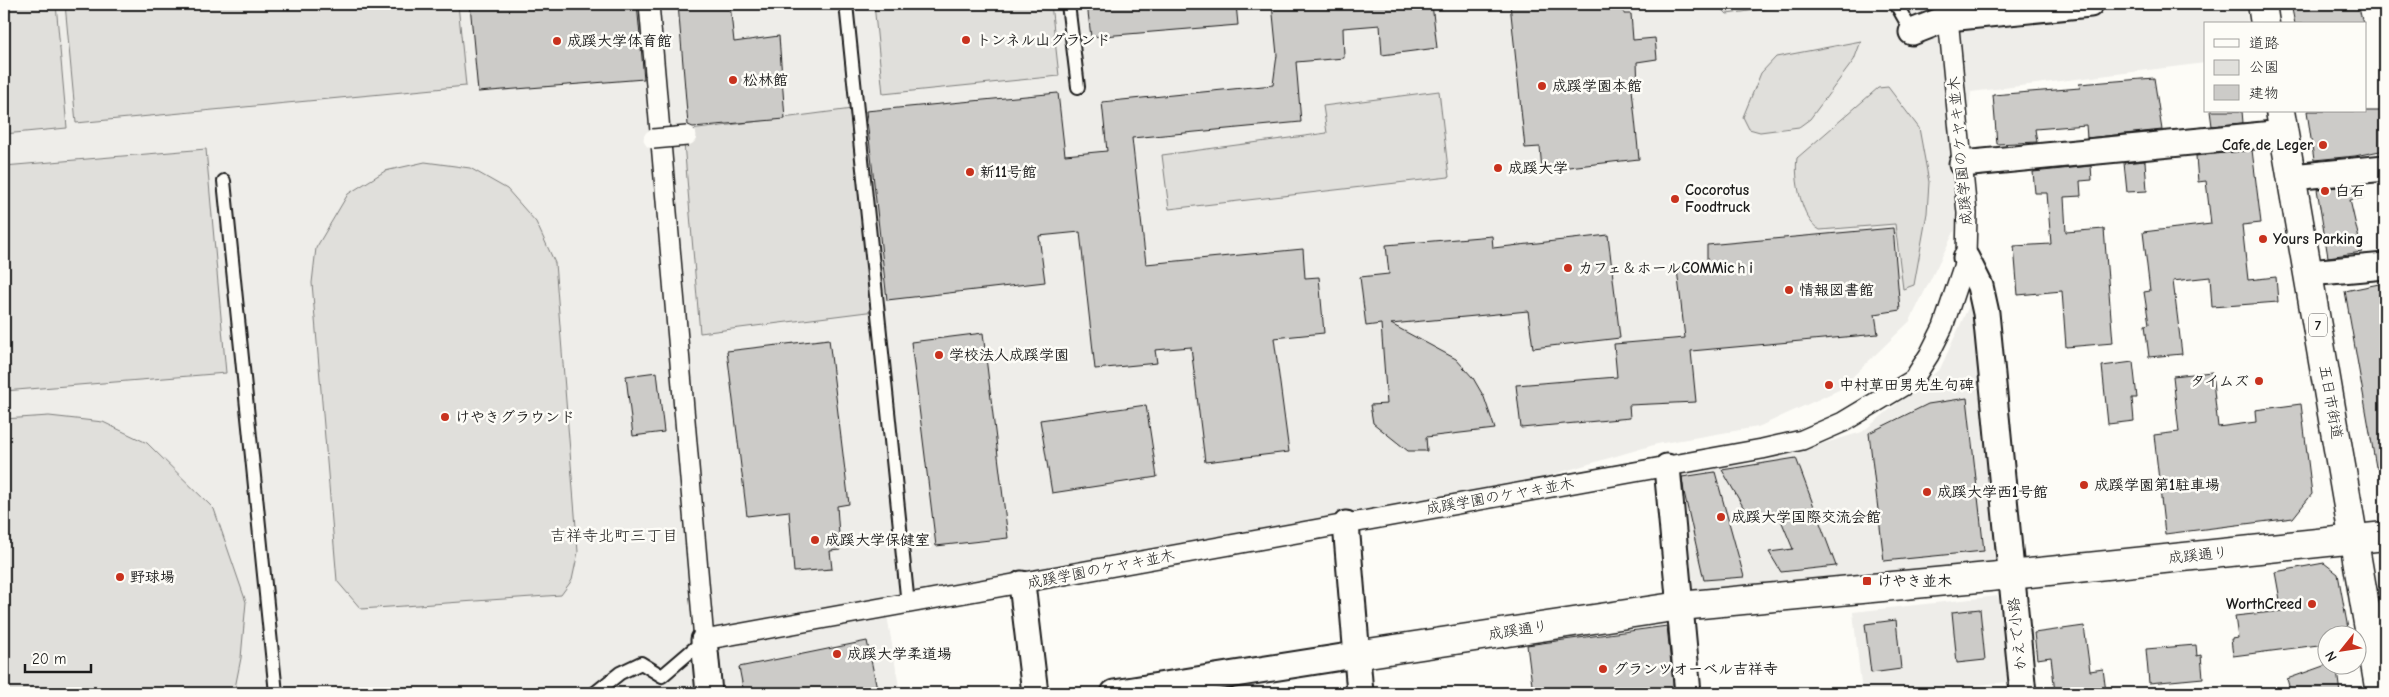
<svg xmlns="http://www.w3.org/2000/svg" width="2389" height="697" viewBox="0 0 2389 697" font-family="'Comic Neue','Klee One',sans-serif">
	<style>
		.built { fill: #eeede9 }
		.green { fill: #e0dfdb; stroke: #7e7e7c }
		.building { fill: #cccbc8; stroke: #1c1c1c }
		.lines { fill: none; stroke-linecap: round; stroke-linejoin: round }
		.service-casing { stroke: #1c1c1c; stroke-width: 16 }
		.pedestrian-casing { stroke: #1c1c1c; stroke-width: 22 }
		.minor-casing { stroke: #1c1c1c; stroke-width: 29 }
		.tertiary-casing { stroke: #1c1c1c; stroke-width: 31 }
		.primary-casing { stroke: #1c1c1c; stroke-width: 31 }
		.service { stroke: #fdfcf7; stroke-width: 12 }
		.pedestrian { stroke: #fdfcf7; stroke-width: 19 }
		.minor { stroke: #fdfcf7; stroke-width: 25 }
		.tertiary { stroke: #fdfcf7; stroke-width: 28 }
		.primary { stroke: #fdfcf7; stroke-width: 28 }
		.pedestrian-bridge-casing { stroke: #1c1c1c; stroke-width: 22; stroke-linecap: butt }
		.pedestrian-bridge { stroke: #fdfcf7; stroke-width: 19 }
		.poi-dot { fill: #c8321e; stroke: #fdfcf7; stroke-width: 2 }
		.labels { text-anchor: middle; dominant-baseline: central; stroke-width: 5; stroke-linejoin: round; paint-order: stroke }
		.shield { fill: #fdfcf7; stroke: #605f5e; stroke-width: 1 }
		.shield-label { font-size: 14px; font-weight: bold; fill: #1c1c1c }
		.poi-label { font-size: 15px; font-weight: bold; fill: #1c1c1c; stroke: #fdfcf7; text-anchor: start }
		.street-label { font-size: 15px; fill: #1c1c1c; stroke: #fdfcf7 }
		.neighbourhood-label { font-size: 16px; fill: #1c1c1c; stroke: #fdfcf7 }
	</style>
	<rect width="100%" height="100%" fill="#fdfcf7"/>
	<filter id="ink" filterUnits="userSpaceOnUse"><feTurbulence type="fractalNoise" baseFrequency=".02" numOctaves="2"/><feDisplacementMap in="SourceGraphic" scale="10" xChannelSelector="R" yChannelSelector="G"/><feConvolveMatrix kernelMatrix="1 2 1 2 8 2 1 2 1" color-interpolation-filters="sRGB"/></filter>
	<g filter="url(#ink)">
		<path class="built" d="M4 4H2245L2248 24H2205V63L1971 92 1955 230 1910 321 1839 390 1758 427 1657 444 1531 481 887 615 900 693H4Z
			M1973 297 1997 564 1689 590 1672 471 1758 463 1862 432 1940 369Z
			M1998 596 2008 682 1897 693H1862L1853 612Z"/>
		<path class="green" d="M4 4H56L67 128 4 134Z
			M65 4H458L466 86 76 123Z
			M874 4H1051L1059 76 883 94Z
			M1717 4H1801L1727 14Z
			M1861 41 1854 60 1810 119 1799 127 1760 132 1749 129 1743 117 1761 73 1776 57Z
			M1888 87 1919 128 1929 182 1927 213 1914 285 1903 289 1895 224 1820 230C1801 220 1794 177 1797 158L1878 88Z
			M1439 91 1449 177 1169 209 1162 155 1327 133 1323 106Z
			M852 109 875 311 700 333 683 131Z
			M206 149 226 373 4 391V166Z
			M425 162 470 168 507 189 536 222 555 263 578 552 572 580 561 595 361 609 337 581 312 283 316 248 348 194 385 171Z
			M49 416 103 422 147 443 214 509 246 602 241 658 234 693H4V419Z"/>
		<path class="building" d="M470 4H637L644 79 478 92Z
			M678 4H730L734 42 779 36 785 119 693 127 688 125Z
			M1087 4H1236L1238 25 1091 37Z
			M1272 4H1432L1437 48 1382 55 1380 25 1343 28 1344 58 1296 62 1301 122 1132 138 1146 264 1303 249 1305 278 1319 277 1324 333 1274 338 1289 452 1205 462 1191 347 1155 350 1157 363 1095 369 1080 232 1039 236 1045 282 887 300 866 111 1058 93 1065 155 1107 151 1102 102 1273 85 1277 55Z
			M1510 4H1623L1624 14H1631L1633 40 1655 38 1657 59 1637 62 1638 88 1632 89 1639 159 1542 170 1540 147 1525 148Z
			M2291 4H2358L2363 24H2295Z
			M2154 78 2162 130 2087 138 2086 125 2035 129 2037 142 1997 144 1993 95 2080 88 2079 84Z
			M2210 111H2242L2243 123 2212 126Z
			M2307 111H2385V150L2355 156 2314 160Z
			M2252 150 2261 223 2242 225 2248 280 2276 277 2278 302 2212 307 2210 277 2173 281 2182 354 2149 357 2145 325 2149 324 2144 292 2150 291 2143 232 2211 224 2206 181 2198 182 2196 156Z
			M2145 161 2147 191 2127 192 2124 163Z
			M2091 166 2092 180 2080 181 2081 196 2064 197 2066 232 2104 229 2113 343 2066 347 2062 291 2018 295 2014 246 2051 244 2047 193H2035L2033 172Z
			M2360 185 2363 198 2350 200 2362 252 2328 257 2317 189Z
			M1893 228 1900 310 1875 314 1878 334 1691 351 1696 402 1629 405 1630 418 1521 428 1516 385 1617 377 1614 344 1685 338 1677 269 1707 263V245Z
			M1608 235 1620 338 1533 348 1528 311 1391 324 1456 359 1473 378 1484 397 1495 429 1426 437 1427 451H1408L1373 423 1370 405 1387 404 1381 324 1366 326 1360 277 1389 274 1386 245 1492 236 1493 248Z
			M2379 284 2385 323V467H2376L2345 291Z
			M983 333 1008 538 936 546 911 342Z
			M829 339 849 504 837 506 840 550 830 551 832 569 794 572 789 511 747 516 727 351Z
			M2133 362 2137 398H2132L2134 421 2108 424 2102 366Z
			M657 372 664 432 633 436 626 376Z
			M2212 372 2218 427 2256 422 2255 410 2301 404 2312 494 2293 518 2165 534 2154 435 2179 432 2173 376Z
			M1967 398 1984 551 1884 561 1869 433 1928 404Z
			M1146 405 1157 477 1052 493 1040 420Z
			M1796 458 1836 566 1781 572 1769 552 1793 549 1778 513 1749 517 1722 470Z
			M1715 472 1740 562 1744 577 1704 580 1684 492 1682 477Z
			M2324 563 2338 574 2349 634H2326V644L2233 656 2231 639 2238 638 2235 616 2282 611 2275 572Z
			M1980 609 1985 660 1957 663 1952 612Z
			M1896 620 1901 669 1871 673 1865 624Z
			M1667 626 1674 693H1533L1527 645Z
			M2084 626 2090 671 2103 669 2106 692 2055 693 2051 657 2037 659 2034 633Z
			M867 641 878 693H744L739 667Z
			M2196 645 2197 656 2201 655 2203 678 2149 683 2146 649Z
			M2329 664H2336L2340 693H2291L2287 679Z"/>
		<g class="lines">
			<defs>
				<path id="service" d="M846 4 908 605
					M1068 4 1078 87
					M1896 4 1912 32
					M224 181 276 693
					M595 693 620 673 641 663 662 676 704 640"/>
				<path id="pedestrian" d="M649 4 704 640 1762 449 1802 440 1843 422 1913 380 1929 355 1943 327 1966 258 1967 213 1948 18"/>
				<path id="minor" d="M1912 32 1948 18 2090 4
					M1962 164 2284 133
					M2292 177 2385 168
					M1966 258 1980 286 1986 313 2023 693
					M2309 273 2385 266
					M1667 467 1688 693
					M1346 524 1360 693
					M1022 584 1035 693
					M704 640 709 693
					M1114 693 1355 655"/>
				<path id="tertiary" d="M1355 655 1680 606 2010 575 2385 536"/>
				<path id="primary" d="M2262 4 2265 24
					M2280 111 2380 693"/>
			</defs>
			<use href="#service" class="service-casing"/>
			<use href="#pedestrian" class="pedestrian-casing"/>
			<use href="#minor" class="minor-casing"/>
			<use href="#tertiary" class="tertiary-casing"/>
			<use href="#primary" class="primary-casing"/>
			<use href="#service" class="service"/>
			<use href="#pedestrian" class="pedestrian"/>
			<use href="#minor" class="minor"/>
			<use href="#tertiary" class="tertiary"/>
			<use href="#primary" class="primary"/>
			<defs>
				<path id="pedestrian-bridge" d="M653 139 687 136"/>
			</defs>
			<use href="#pedestrian-bridge" class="pedestrian-bridge-casing"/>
			<use href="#pedestrian-bridge" class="pedestrian-bridge"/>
		</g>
	</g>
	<g class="poi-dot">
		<circle cx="966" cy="40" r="5"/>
		<circle cx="557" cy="41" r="5"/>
		<circle cx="733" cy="80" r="5"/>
		<circle cx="1542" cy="86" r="5"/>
		<circle cx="2323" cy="145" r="5"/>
		<circle cx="1498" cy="168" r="5"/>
		<circle cx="970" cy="172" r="5"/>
		<circle cx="2325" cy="191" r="5"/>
		<circle cx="1675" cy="199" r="5"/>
		<circle cx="2263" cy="239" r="5"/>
		<circle cx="1568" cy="268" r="5"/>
		<circle cx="1789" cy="290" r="5"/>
		<circle cx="939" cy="355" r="5"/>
		<circle cx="2259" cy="381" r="5"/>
		<circle cx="1829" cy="385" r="5"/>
		<circle cx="445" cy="417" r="5"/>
		<circle cx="2084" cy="485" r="5"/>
		<circle cx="1927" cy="492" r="5"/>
		<circle cx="1721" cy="517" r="5"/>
		<circle cx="815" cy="540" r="5"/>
		<circle cx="120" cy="577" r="5"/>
		<rect x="1862" y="576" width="10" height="10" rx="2.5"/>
		<circle cx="2312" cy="604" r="5"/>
		<circle cx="837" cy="654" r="5"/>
		<circle cx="1603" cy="669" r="5"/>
	</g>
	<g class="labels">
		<rect class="shield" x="2309" y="313.5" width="18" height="23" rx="4"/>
		<g class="shield-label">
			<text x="2318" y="325">7</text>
		</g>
		<g class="poi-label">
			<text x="976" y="40">トンネル山グランド</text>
			<text x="567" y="41">成蹊大学体育館</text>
			<text x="743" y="80">松林館</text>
			<text x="1552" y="86">成蹊学園本館</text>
			<text x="2313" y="145" text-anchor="end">Cafe de Leger</text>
			<text x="1508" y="168">成蹊大学</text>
			<text x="980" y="172">新11号館</text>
			<text x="1685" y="190">Cocorotus<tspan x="1685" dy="17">Foodtruck</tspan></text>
			<text x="2335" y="191">白石</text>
			<text x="2273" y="239">Yours Parking</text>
			<text x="1578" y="268">カフェ＆ホールCOMMicｈi</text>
			<text x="1799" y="290">情報図書館</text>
			<text x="949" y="355">学校法人成蹊学園</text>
			<text x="2249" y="381" text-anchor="end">タイムズ</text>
			<text x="1839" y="385">中村草田男先生句碑</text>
			<text x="455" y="417">けやきグラウンド</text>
			<text x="2094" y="485">成蹊学園第1駐車場</text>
			<text x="1937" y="492">成蹊大学西1号館</text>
			<text x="1731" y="517">成蹊大学国際交流会館</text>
			<text x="825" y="540">成蹊大学保健室</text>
			<text x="130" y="577">野球場</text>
			<text x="1877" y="581">けやき並木</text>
			<text x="2302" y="604" text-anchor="end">WorthCreed</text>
			<text x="847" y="654">成蹊大学柔道場</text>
			<text x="1613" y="669">グランツオーベル吉祥寺</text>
		</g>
		<g class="street-label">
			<text transform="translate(1960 151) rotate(-95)">成蹊学園のケヤキ並木</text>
			<text transform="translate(2331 402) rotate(80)">五日市街道</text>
			<text transform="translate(1500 496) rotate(-10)">成蹊学園のケヤキ並木</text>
			<text transform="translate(2198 555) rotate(-6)">成蹊通り</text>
			<text transform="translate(1101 569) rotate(-11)">成蹊学園のケヤキ並木</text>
			<text transform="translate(1518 630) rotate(-8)">成蹊通り</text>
			<text transform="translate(2017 634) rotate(-96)">かえで小路</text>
		</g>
		<g class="neighbourhood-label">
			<text x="614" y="536">吉祥寺北町三丁目</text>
		</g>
	</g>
	<rect width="2389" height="697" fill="none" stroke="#fdfcf7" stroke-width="20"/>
	<rect x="10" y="10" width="2369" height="677" fill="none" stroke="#1c1c1c" stroke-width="2" filter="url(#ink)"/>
	<rect x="2204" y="22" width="162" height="90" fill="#fdfcf7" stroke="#a3a29f"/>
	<rect x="2214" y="39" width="25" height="8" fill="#fdfcf7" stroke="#a3a29f"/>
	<text x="2249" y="48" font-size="15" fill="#1c1c1c">道路</text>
	<rect x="2214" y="60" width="25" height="15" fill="#e0dfdb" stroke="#a3a29f"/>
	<text x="2249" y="72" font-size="15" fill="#1c1c1c">公園</text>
	<rect x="2214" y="85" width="25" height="15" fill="#cccbc8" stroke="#a3a29f"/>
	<text x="2249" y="98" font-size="15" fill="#1c1c1c">建物</text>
	<g transform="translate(2342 650) rotate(240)"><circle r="24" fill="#fdfcf7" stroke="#a3a29f"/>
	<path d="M0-4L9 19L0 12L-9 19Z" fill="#c8321e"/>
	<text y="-8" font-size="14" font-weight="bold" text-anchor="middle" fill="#1c1c1c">N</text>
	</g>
	<path d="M25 664v8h66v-8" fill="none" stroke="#1c1c1c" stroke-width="2.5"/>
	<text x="32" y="664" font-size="15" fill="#1c1c1c" stroke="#fdfcf7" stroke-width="4" paint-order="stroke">20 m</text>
</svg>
